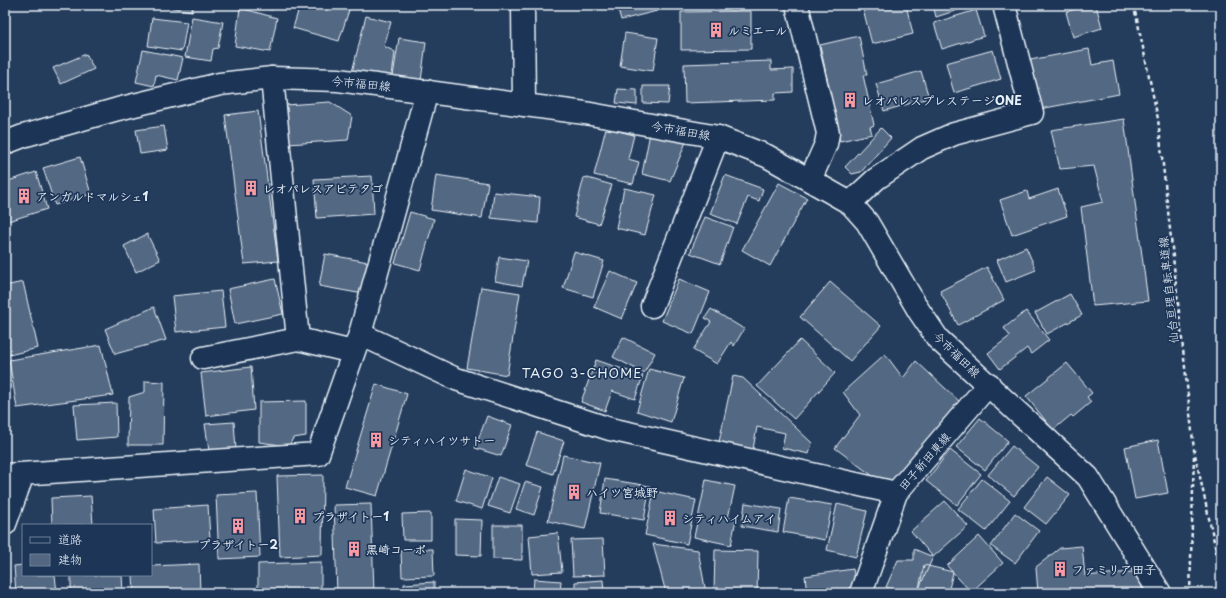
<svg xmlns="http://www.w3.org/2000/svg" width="1226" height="598" viewBox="0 0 1226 598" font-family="'Playpen Sans','Klee One',sans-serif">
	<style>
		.building { fill: #536782; stroke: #e8f1f8 }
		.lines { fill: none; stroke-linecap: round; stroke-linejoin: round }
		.street-casing { stroke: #e8f1f8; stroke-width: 25 }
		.secondary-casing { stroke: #e8f1f8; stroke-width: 25 }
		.path { stroke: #e8f1f8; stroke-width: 2.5; stroke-dasharray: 4 3; stroke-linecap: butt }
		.street { stroke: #1d3557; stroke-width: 22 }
		.secondary { stroke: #1d3557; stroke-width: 22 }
		.labels { text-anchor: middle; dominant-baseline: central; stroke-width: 3.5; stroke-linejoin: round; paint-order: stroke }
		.poi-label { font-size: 12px; font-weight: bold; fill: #e8f1f8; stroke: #1d3557; text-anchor: start }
		.street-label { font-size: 12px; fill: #e8f1f8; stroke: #1d3557 }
		.neighbourhood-label { font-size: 13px; letter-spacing: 1px; fill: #e8f1f8; stroke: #1d3557 }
	</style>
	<rect width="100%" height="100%" fill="#253d5d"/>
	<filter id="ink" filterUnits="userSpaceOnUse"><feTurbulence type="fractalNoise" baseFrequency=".025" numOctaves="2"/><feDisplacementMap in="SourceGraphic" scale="8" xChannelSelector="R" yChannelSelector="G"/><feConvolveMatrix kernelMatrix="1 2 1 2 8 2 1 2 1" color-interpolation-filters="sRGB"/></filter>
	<g filter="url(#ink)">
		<path class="building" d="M155 5H194L192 11Z
			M254 5H273L272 10Z
			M300 5H343L350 7 339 41 293 28Z
			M617 5H656L657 11 621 20Z
			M862 5H906L913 34 872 44Z
			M933 5H973L936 17Z
			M1089 5H1096L1102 28 1073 37 1066 12Z
			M240 8 277 18 270 52 235 46Z
			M976 10 984 36 942 49 934 23Z
			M751 11V49L681 50V12Z
			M366 16 391 22 384 46 395 52 391 84 351 76Z
			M192 17 223 22 218 48 213 49 211 61 185 57Z
			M152 18 187 22 182 51 148 46Z
			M625 33 658 38 653 71 620 66Z
			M859 36 867 75H863L874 125 870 127 872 134 840 141 820 45Z
			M399 38 426 42 421 81 393 76Z
			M1089 49 1092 65 1113 61 1119 94 1040 109 1030 60Z
			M143 50 183 58 178 80 156 75 154 86 136 82Z
			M993 50 1001 79 954 93 946 63Z
			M86 54 94 69 61 84 53 68Z
			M771 61V70L793 69V92L775 93V100L685 103 684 64Z
			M921 71 929 98 884 111 876 84Z
			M643 86H670L668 104 643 103Z
			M618 89 637 90V105L616 103Z
			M330 102 352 116 348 140 288 144 285 105Z
			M258 111 278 261 244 264 225 115Z
			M1124 119 1148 301 1093 306 1081 207 1103 202 1094 166 1060 169 1051 130Z
			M164 126 168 150 140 154 136 130Z
			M606 128 634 135 628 159 639 162 633 184 594 175Z
			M881 128 891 138 861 172 852 174 845 167Z
			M650 133 686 142 670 181 642 174Z
			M80 157 91 194 55 205 43 168Z
			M36 172 47 209 5 222V182Z
			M436 175 488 183 482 218 431 210Z
			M725 175 763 189 759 201 748 197 737 224 710 214Z
			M372 176 374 214 317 218 314 179Z
			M584 177 612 185 599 224 574 217Z
			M779 183 807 198 770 266 742 250Z
			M624 188 656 195 645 235 616 228Z
			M1058 189 1067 216 1012 235 1000 200 1027 191 1029 199Z
			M494 192 540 197 538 223 491 218Z
			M410 212 434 219 420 270 395 263Z
			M705 217 733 227 720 264 690 253Z
			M147 234 160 260 136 272 124 246Z
			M1026 247 1036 270 1006 282 997 260Z
			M574 252 604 261 593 297 563 288Z
			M325 254 368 262 363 294 319 286Z
			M499 257 527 261 522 286 495 281Z
			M987 267 1004 300 958 325 940 291Z
			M610 271 637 283 622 319 594 307Z
			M275 279 283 314 235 324 228 289Z
			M679 279 710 292 693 334 662 321Z
			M23 282 38 348 5 356V286Z
			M830 282 881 326 850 361 800 317Z
			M481 287 520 293 507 375 467 368Z
			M221 291 225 327 176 332 172 296Z
			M1070 294 1082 315 1047 334 1035 313Z
			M154 307 166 340 115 354 105 329Z
			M711 309 744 329 734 346 731 342 717 364 693 350 711 322 705 318Z
			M1026 311 1049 340 1031 354 1027 348 1000 369 988 353 1010 336 1004 328Z
			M623 337 655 353 644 373 613 357Z
			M800 340 835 373 794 419 757 386Z
			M101 345 113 395 17 408 9 360Z
			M885 354 903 378 916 361 960 402 889 488 835 448 860 415 843 392Z
			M596 360 643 376 635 399 612 391 605 411 581 402Z
			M1067 363 1092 393 1087 397 1091 402 1073 417 1071 415 1053 430 1026 396Z
			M251 367 254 410 206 416 201 373Z
			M649 369 684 378 671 422 637 411Z
			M733 376 743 378 812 443 809 454 782 448 785 433 757 427 753 449 719 442Z
			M145 381 164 382 163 445H128L129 397 145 392Z
			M376 384 407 394 377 496 345 487Z
			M306 401V436L293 438 289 446 259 442V402Z
			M116 403 117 437 77 440 74 405Z
			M487 416 512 425 501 456 475 448Z
			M980 418 1008 441 985 470 956 447Z
			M234 422 236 450 209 451 205 424Z
			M537 432 564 441 553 474 526 465Z
			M1158 440 1168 493 1135 499 1125 447Z
			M1012 446 1038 467 1014 496 988 475Z
			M950 450 981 474 957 505 926 481Z
			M563 455 600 463 585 529 548 521Z
			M466 469 492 478 482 509 456 501Z
			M323 475 322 555 280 557 277 476Z
			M498 477 520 484 510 513 488 506Z
			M1047 477 1070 495 1046 524 1024 507Z
			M605 479 650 486 644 520 600 513Z
			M982 479 1010 501 986 531 958 509Z
			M706 480 735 486 728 518 736 519 731 545 694 537Z
			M525 482 543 487 534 515 516 509Z
			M654 491 696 500 687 544 645 535Z
			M257 493 260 557 219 559 216 495Z
			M91 496 93 525H52L51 498Z
			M789 498 832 505 825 540 783 532Z
			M945 501 968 526 933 557 911 531Z
			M745 503 781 509 778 532 742 526Z
			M371 504 374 593H337L334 505Z
			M837 504 867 511 856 557 827 550Z
			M208 505 210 540 156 543 154 509Z
			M431 513V540H403L402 514Z
			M1015 513 1039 531 1015 563 991 546Z
			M455 519 482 520 481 556 455 555Z
			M493 525H522V560L493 559Z
			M558 533 562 572 532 574 529 536Z
			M979 536 1003 563 971 592 947 566Z
			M603 539 605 575 573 576 571 540Z
			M653 544 698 550 706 593H666Z
			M1082 546 1085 576 1143 571 1142 593H1038L1036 567 1060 548Z
			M433 549 434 576 402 577 401 550Z
			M914 549 933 557 917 593H900L886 587 898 560H914Z
			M715 550 758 551 757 593H714Z
			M321 562V593H258V564Z
			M199 564 200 593H134L133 575H151V566Z
			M23 565V575H55L57 593H16L14 566Z
			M924 565 953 572 948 593H918Z
			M853 569 857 593H807L805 576Z
			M71 575H122L123 593H71Z
			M534 579 561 581 560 593H533Z
			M603 580 604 593H575V582Z
			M434 582V593H405L404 584Z"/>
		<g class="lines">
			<defs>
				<path id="street" d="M523 5 524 105
					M797 5 828 133 826 144 810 180
					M272 78 298 339 353 352
					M850 203 876 179 922 148 954 134 1032 113 1004 5
					M652 306 718 137
					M360 334 427 91
					M203 358 298 339
					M5 475 318 454 360 334 456 379 610 429 896 493
					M5 524 23 474
					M861 593 896 493 989 384"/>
				<path id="secondary" d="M5 143 23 136 118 109 220 84 272 78 338 80 585 113 718 137 767 156 850 203 867 222 919 311 938 339 1088 477 1160 593"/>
			</defs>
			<use href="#street" class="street-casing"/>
			<use href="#secondary" class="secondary-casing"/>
			<path class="path" d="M1133 5 1137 19 1158 119 1194 450 1221 573
				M1190 593 1194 454"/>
			<use href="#street" class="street"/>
			<use href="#secondary" class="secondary"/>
		</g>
	</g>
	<defs>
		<symbol id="building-bare" viewBox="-9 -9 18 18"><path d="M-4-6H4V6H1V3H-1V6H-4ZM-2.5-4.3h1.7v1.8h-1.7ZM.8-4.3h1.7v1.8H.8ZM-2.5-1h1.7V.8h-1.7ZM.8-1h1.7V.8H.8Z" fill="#ff9aa2" stroke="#1d3557" stroke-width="2.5" paint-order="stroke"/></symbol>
	</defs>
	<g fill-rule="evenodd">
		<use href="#building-bare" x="705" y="19" width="22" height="22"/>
		<use href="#building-bare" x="839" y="89" width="22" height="22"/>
		<use href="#building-bare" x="240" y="177" width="22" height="22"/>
		<use href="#building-bare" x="13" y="185" width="22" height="22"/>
		<use href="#building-bare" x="365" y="429" width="22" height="22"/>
		<use href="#building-bare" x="563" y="481" width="22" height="22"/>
		<use href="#building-bare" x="289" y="505" width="22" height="22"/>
		<use href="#building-bare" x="659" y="507" width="22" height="22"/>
		<use href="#building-bare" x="227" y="515" width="22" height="22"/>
		<use href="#building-bare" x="343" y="538" width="22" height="22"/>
		<use href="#building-bare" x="1049" y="558" width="22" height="22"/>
	</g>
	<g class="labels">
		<g class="poi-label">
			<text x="728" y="30">ルミエール</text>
			<text x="862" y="100">レオパレスプレステージONE</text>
			<text x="263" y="188">レオパレスアビテタゴ</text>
			<text x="36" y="196">アンガルドマルシェ1</text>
			<text x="388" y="440">シティハイツサトー</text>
			<text x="586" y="492">ハイツ宮城野</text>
			<text x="312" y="516">プラザイトー1</text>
			<text x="682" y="518">シティハイムアイ</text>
			<text x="238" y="544" text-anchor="middle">プラザイトー2</text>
			<text x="366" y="549">黒崎コーポ</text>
			<text x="1072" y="569">ファミリア田子</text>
		</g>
		<g class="street-label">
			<text transform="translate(361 83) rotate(6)">今市福田線</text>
			<text transform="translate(681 130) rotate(10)">今市福田線</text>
			<text transform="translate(1168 290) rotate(-96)">仙台亘理自転車道線</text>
			<text transform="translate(957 354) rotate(44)">今市福田線</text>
			<text transform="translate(924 461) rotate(-49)">田子新田東線</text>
		</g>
		<g class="neighbourhood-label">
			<text x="582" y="372">TAGO 3-CHOME</text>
		</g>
	</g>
	<rect width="1226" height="598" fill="none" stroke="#1d3557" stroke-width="20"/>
	<rect x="10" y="10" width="1206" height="578" fill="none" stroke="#e8f1f8" stroke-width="1.5" filter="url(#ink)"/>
	<rect x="22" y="524" width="130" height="52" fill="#1d3557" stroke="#6e8097"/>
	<rect x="30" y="537" width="20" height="6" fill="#1d3557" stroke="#6e8097"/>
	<text x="58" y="544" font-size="12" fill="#e8f1f8">道路</text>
	<rect x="30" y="554" width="20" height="12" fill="#536782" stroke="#6e8097"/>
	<text x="58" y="564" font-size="12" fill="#e8f1f8">建物</text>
</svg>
